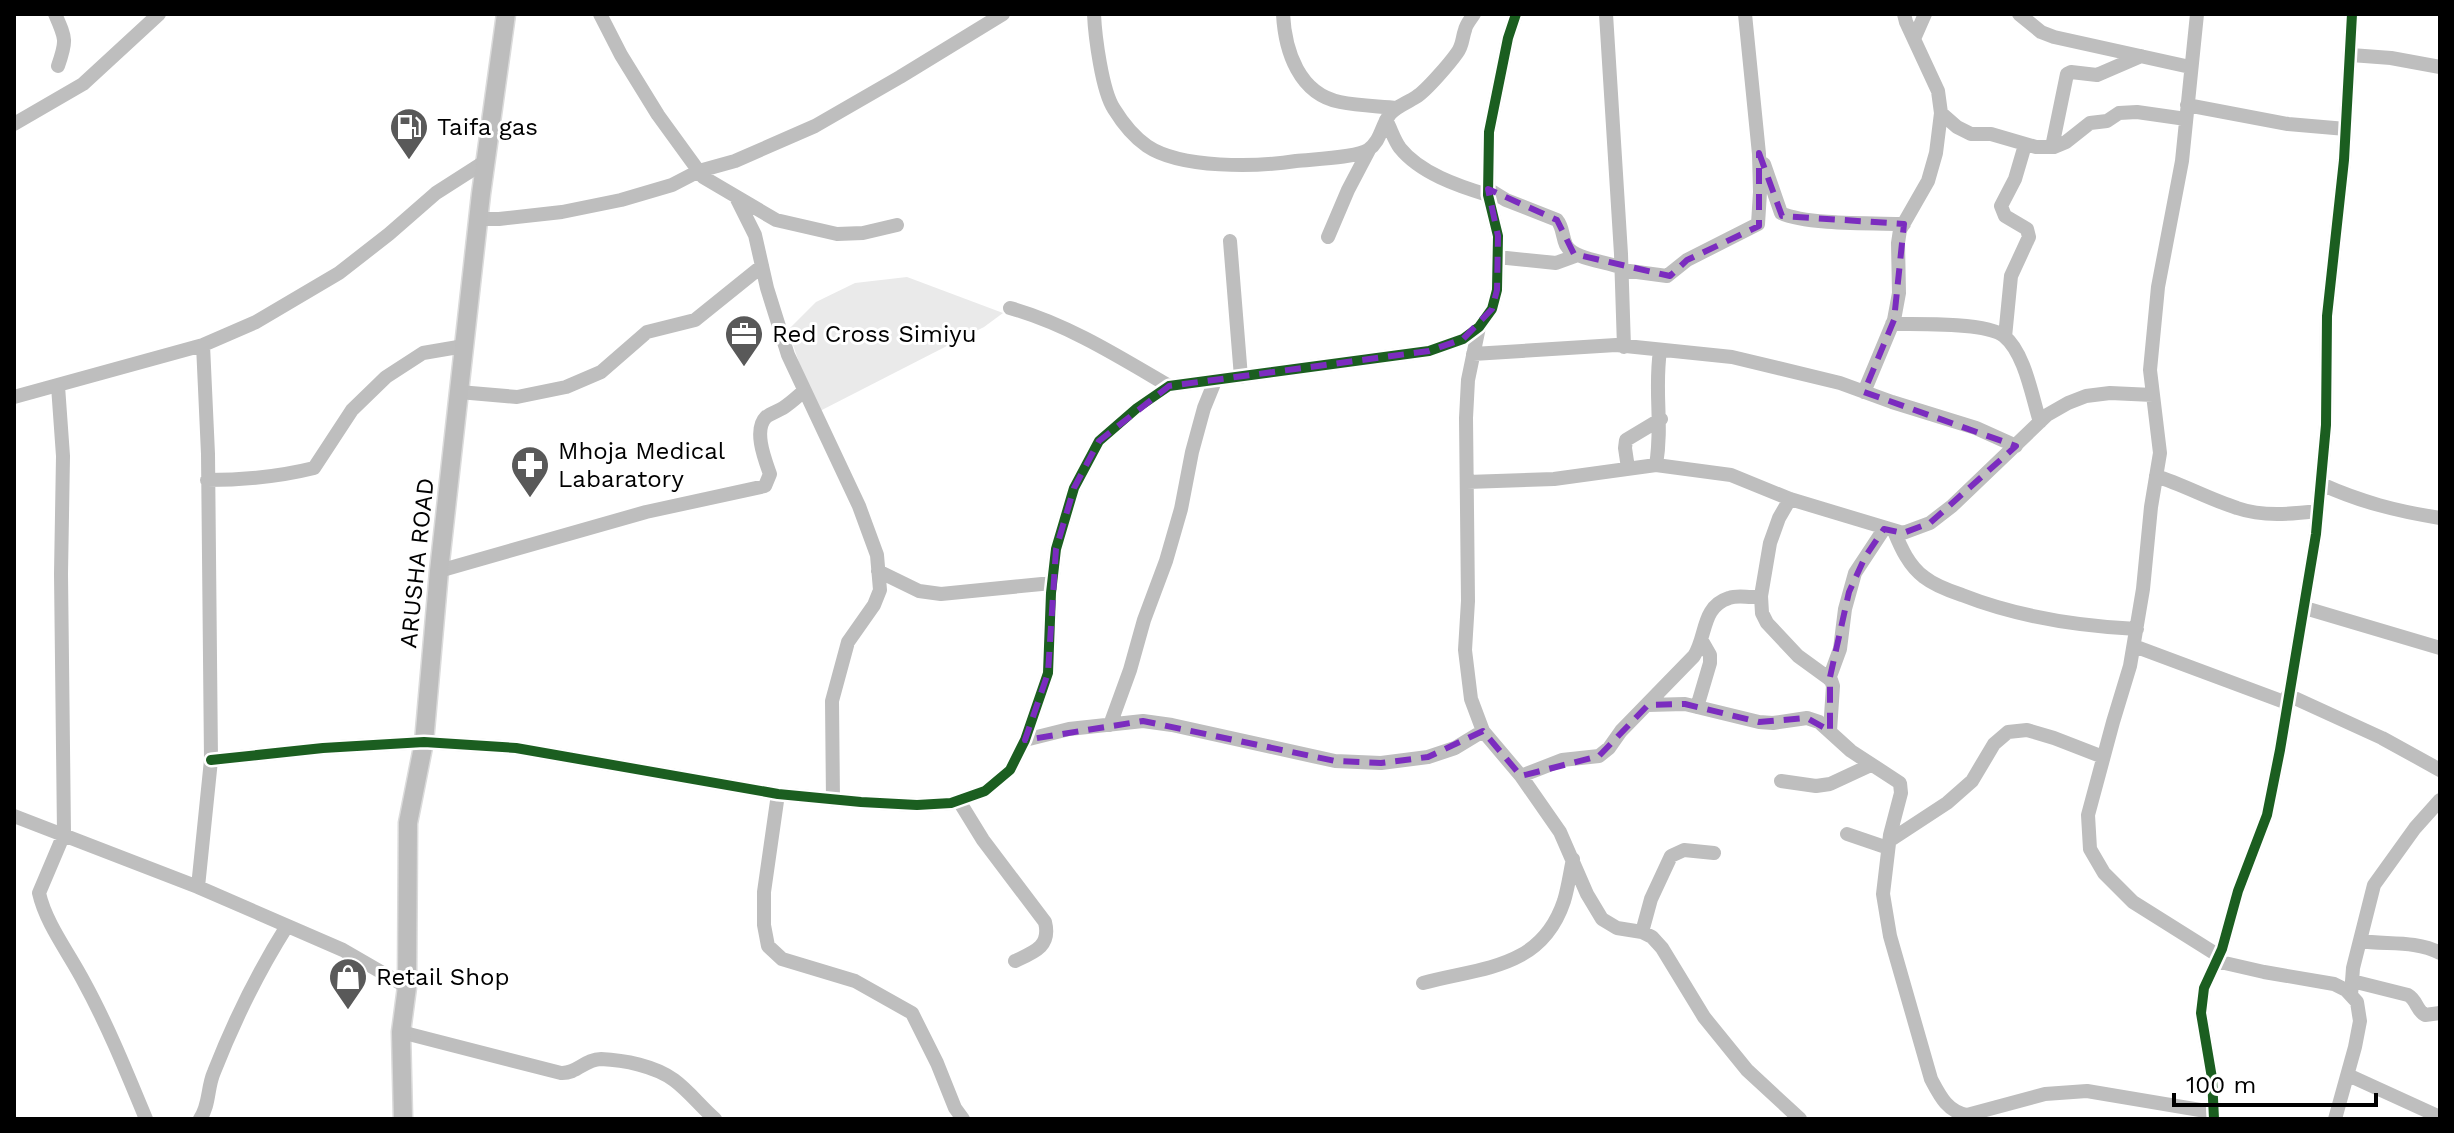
<svg xmlns="http://www.w3.org/2000/svg" width="2454" height="1133" viewBox="0 0 2454 1133" font-family="'Work Sans',sans-serif">
	<style>
		.green { fill: #eaeaea }
		.lines { fill: none; stroke-linecap: round; stroke-linejoin: round }
		.major-casing { stroke: #dbdbdb; stroke-width: 21 }
		.minor { stroke: #bebebe; stroke-width: 14 }
		.major { stroke: #bdbdbd; stroke-width: 18 }
		.cycleway-casing { stroke: #fff; stroke-width: 15 }
		.cycleway { stroke: #1b5e20; stroke-width: 10 }
		.marked { fill: none; stroke: #7b2cbf; stroke-width: 6; stroke-dasharray: 16 10; stroke-linejoin: round }
		.labels { text-anchor: middle; dominant-baseline: central; stroke-width: 6; stroke-linejoin: round; paint-order: stroke }
		.poi-label { font-size: 24px; fill: #000; stroke: #fff; text-anchor: start }
		.street-label { font-size: 24px; fill: #000; stroke: #fff }
	</style>
	<rect width="100%" height="100%" fill="#fff"/>
	<path class="green" d="M907 277 1003 313 984 327 816 413 788 330 816 302 855 283Z"/>
	<g class="lines">
		<defs>
			<path id="major" d="M403 1119 401 1032 407 987 408 823 424 742 439 571 481 194 506 14"/>
		</defs>
		<use href="#major" class="major-casing"/>
		<path class="minor" d="M55 14C66 39 67 40 58 66
			M600 14 621 55 658 115 703 177 776 220 837 234 863 233 897 225
			M1094 14C1095 36 1102 91 1114 109 1122 122 1134 137 1147 146 1181 169 1257 167 1296 161 1314 159 1355 158 1368 150 1381 141 1381 126 1390 114 1397 106 1407 103 1416 97 1426 91 1450 63 1457 53 1463 45 1462 38 1465 30 1466 24 1471 19 1474 14
			M1283 14C1285 51 1299 94 1340 102 1359 106 1379 106 1397 108
			M1606 14 1621 254 1624 347
			M2019 14 2041 32 2054 37 2190 67
			M2197 14 2182 161 2158 287 2150 370 2160 453 2151 507 2143 589 2130 666 2113 722 2088 815 2090 849 2104 873 2133 902 2219 956
			M1914 39 1925 14
			M2351 55 2391 58 2440 67
			M2187 105 2288 124 2346 129
			M1941 113 1957 127 1971 134H1991L2036 147H2054L2066 142 2090 123 2107 121 2119 113 2137 112 2186 119
			M1386 120C1391 129 1394 140 1400 148 1420 173 1458 186 1488 195
			M14 124 83 84 159 14
			M2052 147 2067 74 2071 72 2097 75 2141 56
			M1764 164 1781 213C1806 225 1874 223 1904 224
			M1488 189 1506 200 1557 220C1563 227 1562 236 1566 245 1574 260 1606 261 1622 268
			M736 197 755 235 767 288 788 355 859 506 877 555 880 590 874 605 848 642 832 701 833 800
			M479 219H499L562 212 621 200 672 185 699 171 735 161 815 126 900 77 1003 14
			M1328 237 1348 190 1369 150
			M1230 241 1241 377
			M1497 257 1556 263 1578 255
			M1622 270 1667 276 1687 260 1758 224 1760 192 1759 154 1745 14
			M1010 308C1067 324 1118 356 1169 386
			M1892 324C1916 324 1987 322 2004 336 2025 353 2032 397 2040 422
			M1479 327 1468 380 1466 418 1468 601 1465 650 1471 699 1483 731 1521 776 1560 832 1587 894 1602 919 1617 928 1642 932 1652 937 1662 948 1704 1017 1747 1070 1800 1119
			M2005 337 2011 276 2029 237 2027 229 2005 216 2001 206 2015 179 2025 145
			M1473 354 1616 345 1732 357 1840 383 1892 402 1976 428 2016 446
			M58 386 63 456 61 574 64 834 39 893C46 924 69 953 84 982 108 1026 127 1073 146 1119
			M459 392 517 397 566 387 601 372 647 332 695 320 762 266
			M1864 392 1894 320 1899 293 1898 243 1900 230 1928 181 1936 153 1941 113 1938 91 1906 22 1904 14
			M14 397 203 345 256 322 339 273 389 234 436 193 486 161
			M1656 465C1663 424 1654 391 1660 351
			M1628 468 1625 448 1626 440 1661 419
			M2156 476C2184 485 2209 499 2237 508 2263 517 2291 514 2318 511
			M207 480C244 480 278 477 314 468L352 410 386 377 423 353 464 346
			M1467 482 1554 479 1656 465 1731 475 1790 499 1903 533 1930 523 1952 506 2047 415 2068 403 2086 396 2110 393 2153 395
			M2321 484C2361 502 2396 511 2440 518
			M1790 499 1779 518 1770 543 1761 596 1762 613 1767 623 1798 656 1831 680 1833 686 1830 731
			M1894 531C1901 548 1909 566 1924 577 1934 585 1950 591 1962 595 2018 617 2077 626 2137 629
			M439 571 646 512 765 486 770 474C765 460 753 430 766 417 771 413 778 411 783 408 791 403 797 397 804 391
			M878 571 919 591 941 594 1052 583
			M2305 608 2440 648
			M2134 646 2287 703
			M1829 679 1840 649 1845 609 1855 573 1884 529
			M2288 695 2382 738 2440 770
			M1648 705 1685 704 1759 722 1773 723 1807 718 1819 722 1851 751 1900 783 1901 793 1890 835 1883 894 1890 936 1931 1079C1940 1096 1947 1111 1967 1115L2045 1094 2087 1091 2212 1112
			M1697 707 1710 663V655L1702 641
			M1110 725 1130 670 1144 620 1166 561 1181 509 1192 452 1204 408 1215 381
			M1025 740 1069 729 1143 721 1172 725 1335 761 1381 763 1428 757 1455 748 1483 731
			M211 760 323 748 424 742 516 748 778 794 861 802 917 805 951 803 985 791 1010 770 1025 740 1048 673 1051 593 1056 549 1074 488 1099 441 1137 408 1169 386 1429 351 1463 339 1479 327 1492 309 1497 290 1498 236 1488 195 1489 132 1508 38 1516 14
			M1521 776 1562 760 1599 756 1609 748 1621 731 1694 656C1707 636 1701 607 1729 598 1740 594 1750 599 1761 596
			M1781 781 1816 786 1830 784 1871 765
			M778 794 764 892V925L768 946 782 959 855 981 912 1013 937 1063 955 1108 963 1119
			M959 801 983 840 1045 922C1051 946 1035 952 1015 961
			M14 816 198 887 343 950 407 987
			M1847 834 1888 848
			M1889 841 1947 803 1972 781 1994 744 2008 732 2027 730 2054 738 2103 757
			M198 887 211 760 208 454 203 345
			M1642 932 1651 899 1671 856 1684 850 1714 853
			M2360 941C2387 945 2415 940 2440 953
			M2216 961 2264 972 2334 984 2346 990 2357 1002 2360 1021 2355 1047 2335 1119
			M2352 981 2408 995C2417 1000 2416 1010 2425 1015L2440 1013
			M1423 983C1481 967 1541 970 1564 901 1568 888 1570 873 1573 859
			M2351 995 2353 968 2374 885 2415 828 2440 800
			M401 1032 561 1073C577 1074 585 1059 601 1059 624 1060 655 1066 674 1080 689 1091 701 1107 715 1119
			M2348 1075 2440 1117
			M200 1119C210 1104 207 1088 214 1072 234 1021 258 972 287 926
			M2214 1119 2212 1078 2201 1013 2204 988 2222 949 2238 891 2267 815 2280 750 2316 534 2326 425 2327 316 2344 160 2352 14"/>
		<use href="#major" class="major"/>
		<defs>
			<path id="cycleway" d="M211 760 323 748 424 742 516 748 778 794 861 802 917 805 951 803 985 791 1010 770 1025 740 1048 673 1051 593 1056 549 1074 488 1099 441 1137 408 1169 386 1429 351 1463 339 1479 327 1492 309 1497 290 1498 236 1488 195 1489 132 1508 38 1516 14
				M2214 1119 2212 1078 2201 1013 2204 988 2222 949 2238 891 2267 815 2280 750 2316 534 2326 425 2327 316 2344 160 2352 14"/>
		</defs>
		<use href="#cycleway" class="cycleway-casing"/>
		<use href="#cycleway" class="cycleway"/>
	</g>
	<path class="marked" d="M1759 153 1782 216 1904 224 1894 320 1864 392 2016 446 1930 523 1903 533 1884 529 1865 557 1849 592 1830 677V731L1807 718 1759 722 1685 704 1648 705 1599 756 1521 776 1483 731 1428 757 1381 763 1335 761 1143 721 1025 740 1048 673 1056 549 1074 488 1099 441 1169 386 1429 351 1463 339 1492 309 1497 290 1498 236 1488 189 1557 220 1574 254 1670 276 1687 260 1759 226Z"/>
	<defs>
		<symbol id="fuel-pin" viewBox="-11 -11 22 30"><path d="M0 17L-7.5 6A9.5 9.5 0 1 1 7.5 6Z" fill="#595959" stroke="#fff"/><path d="M-5.5-6h7V0h2V4h1.3V-2.5L3-4.5l.8-.8L6-3V5H2.5V1h-1V6h-7ZM-4.2-4.7v3.2H.2V-4.7Z" fill="#fff"/></symbol>
		<symbol id="office-pin" viewBox="-11 -11 22 30"><path d="M0 17L-7.5 6A9.5 9.5 0 1 1 7.5 6Z" fill="#595959" stroke="#fff"/><path d="M-6-3h4V-5.5h4V-3h4V5H-6ZM-1-4.5V-3h2v-1.5ZM-6 0V1H6V0Z" fill="#fff"/></symbol>
		<symbol id="pharmacy-pin" viewBox="-11 -11 22 30"><path d="M0 17L-7.5 6A9.5 9.5 0 1 1 7.5 6Z" fill="#595959" stroke="#fff"/><path d="M-2-6h4v4h4v4h-4v4h-4v-4h-4v-4h4Z" fill="#fff"/></symbol>
		<symbol id="shop-pin" viewBox="-11 -11 22 30"><path d="M0 17L-7.5 6A9.5 9.5 0 1 1 7.5 6Z" fill="#595959" stroke="#fff"/><path d="M-5-2.5h2.3a2.7 3.5 0 0 1 5.4 0H5L5.5 6h-11ZM-1.5-2.5h3a1.5 2.3 0 0 0-3 0Z" fill="#fff"/></symbol>
	</defs>
	<g fill-rule="evenodd">
		<use href="#fuel-pin" x="387" y="105" width="44" height="60"/>
		<use href="#office-pin" x="722" y="312" width="44" height="60"/>
		<use href="#pharmacy-pin" x="508" y="443" width="44" height="60"/>
		<use href="#shop-pin" x="326" y="955" width="44" height="60"/>
	</g>
	<g class="labels">
		<g class="poi-label">
			<text x="437" y="127">Taifa gas</text>
			<text x="772" y="334">Red Cross Simiyu</text>
			<text x="558" y="451">Mhoja Medical<tspan x="558" dy="28">Labaratory</tspan></text>
			<text x="376" y="977">Retail Shop</text>
		</g>
		<g class="street-label">
			<text transform="translate(417 563) rotate(-84)">ARUSHA ROAD</text>
		</g>
	</g>
	<rect width="2454" height="1133" fill="none" stroke="#000000" stroke-width="32"/>
	<path d="M2174 1093v12h202v-12" fill="none" stroke="#000000" stroke-width="4"/>
	<text x="2186" y="1093" font-size="24" fill="#000000" stroke="#ffffff" stroke-width="6" paint-order="stroke">100 m</text>
</svg>
